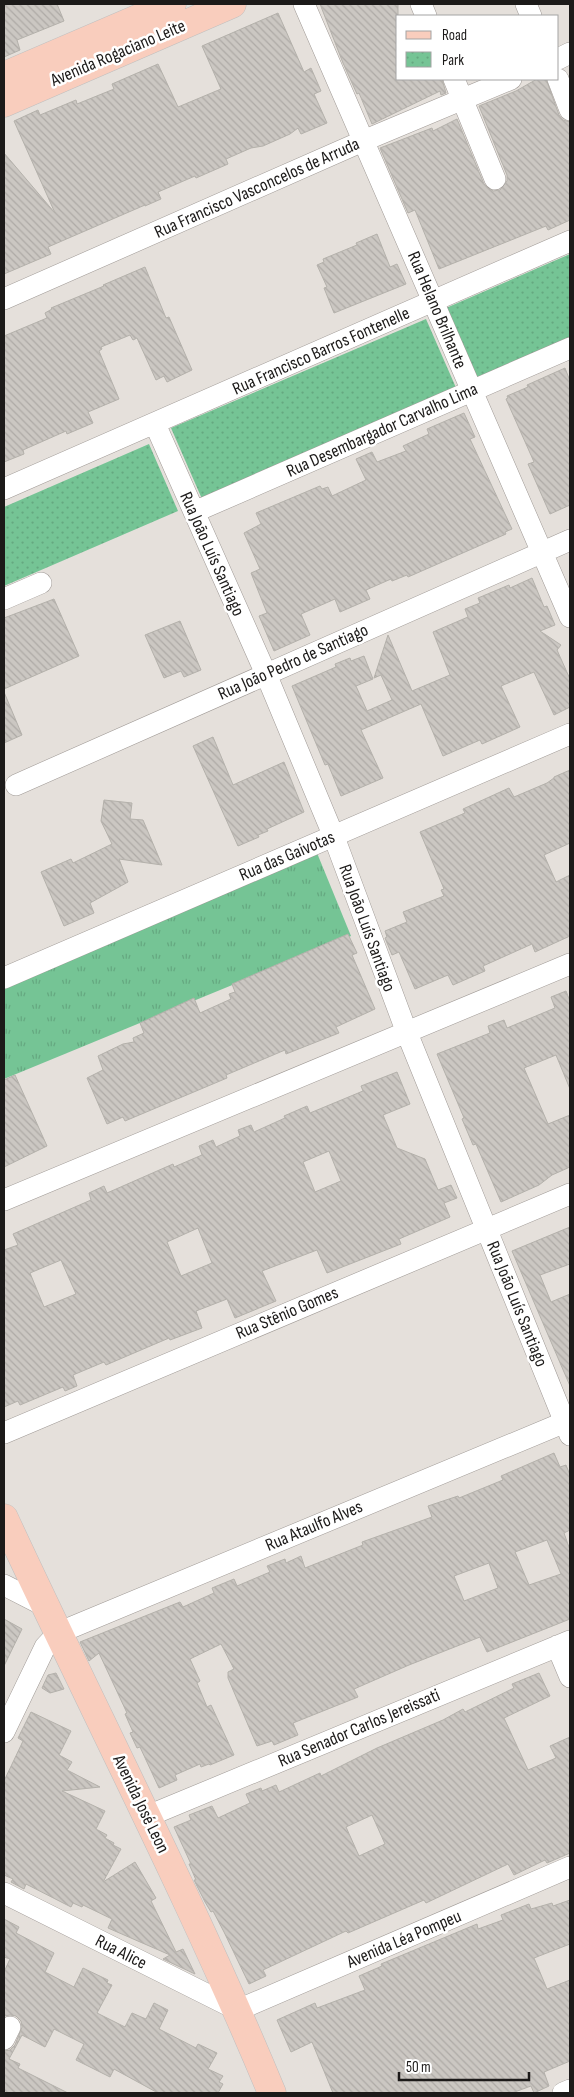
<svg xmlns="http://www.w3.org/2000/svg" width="574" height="2097" viewBox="0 0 574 2097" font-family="'Sofia Sans Condensed',sans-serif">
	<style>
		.grass { fill: url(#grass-tufts) }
		.park { fill: url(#park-dots) }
		.building { fill: url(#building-back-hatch); stroke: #b4b1ab; fill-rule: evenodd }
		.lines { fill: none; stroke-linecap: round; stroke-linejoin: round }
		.minor-casing { stroke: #9f9995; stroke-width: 22 }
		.major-casing { stroke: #bfbfbf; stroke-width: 29 }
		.minor { stroke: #fff; stroke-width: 21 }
		.major { stroke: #f9cdbd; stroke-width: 28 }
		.labels { text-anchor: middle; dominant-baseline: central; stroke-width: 5; stroke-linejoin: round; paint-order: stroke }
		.street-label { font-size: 18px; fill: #1c1a19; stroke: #fff }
	</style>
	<defs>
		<pattern id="grass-tufts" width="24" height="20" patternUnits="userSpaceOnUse" patternTransform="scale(1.25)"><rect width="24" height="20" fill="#75c495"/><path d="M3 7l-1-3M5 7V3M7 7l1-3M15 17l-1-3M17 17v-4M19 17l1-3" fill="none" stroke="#65a880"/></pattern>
		<pattern id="park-dots" width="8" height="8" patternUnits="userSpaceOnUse" patternTransform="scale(1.25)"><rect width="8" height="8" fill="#75c495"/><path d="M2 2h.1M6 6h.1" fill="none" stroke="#65a880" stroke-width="1.8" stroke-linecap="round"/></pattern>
		<pattern id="building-back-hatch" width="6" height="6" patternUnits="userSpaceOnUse" patternTransform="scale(1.25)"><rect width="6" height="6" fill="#cbc7c2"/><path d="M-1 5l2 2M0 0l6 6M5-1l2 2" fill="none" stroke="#aeaaa6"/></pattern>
	</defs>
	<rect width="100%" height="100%" fill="#e5e0db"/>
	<path class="grass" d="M317 853 351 936 4 1079V985Z"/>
	<path class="park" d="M570 254V339L477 379 446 308Z
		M426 319 457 390 202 499 171 428Z
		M149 444 178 511 4 586V507Z"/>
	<path class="building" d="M4 4H57L64 21 17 40 20 50 4 57Z
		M320 4H398V79H442L446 93 441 95 440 91 372 124 359 93 357 94 343 63Z
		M278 13 304 72 311 68 321 91 314 94 327 123 301 134 298 128 290 134 263 146 251 148 226 159 228 164 196 178 195 176 158 192 161 199 145 206V205L48 247 51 254 4 274V153L55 213 14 121 38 110 40 115 76 100 77 104 114 89 112 84 158 64 178 107 221 89 202 46Z
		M537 79H546L559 115 563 120 570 122V220L548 230 546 226 439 269 415 210 408 213 380 148 432 128 433 131 457 119 484 184 493 191 500 190 507 181V175L479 106 516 91Z
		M377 234 390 267 397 264 406 284 334 313 324 288 327 287 317 265 324 262 323 259 357 245 356 243Z
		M145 267 166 318 169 317 192 370 167 382 164 376 156 380 137 338 133 340 130 335 101 347 102 349 99 351 119 399 88 412 93 423 67 434 66 431 23 450 24 454 4 462V336L47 318 45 313 52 309 51 308 104 286 103 285Z
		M565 368 570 381V505L550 514 528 464 534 462 506 399 508 398 507 396 528 387 527 385Z
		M464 413 475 437 470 439 512 529 505 532 506 534 408 577 407 575 392 581 391 579 366 590 370 599 340 612 335 599 301 614 310 635 274 651 259 616 267 613 251 573 260 569 244 533 261 524 256 513 320 486 322 489 328 487 332 496 366 480 356 459 372 452 377 462 406 451 403 446 429 434 427 429Z
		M532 578 544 607 547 606 555 625 540 631 561 645 557 650 570 679V707L554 715 534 672 501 686 520 727 482 744 480 740 443 756 421 704 361 730 383 778 341 796 328 764 325 765 292 686 336 667 335 664 350 658 351 661 364 656 373 679 356 686 367 711 392 700 381 675 374 678 388 635 412 691 450 675 433 632 468 617 465 609 480 603 478 598 509 585 510 588Z
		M54 599 79 656 4 689V618Z
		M180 621 201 670 184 677 181 671 164 678 145 635Z
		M4 692 22 735 4 743Z
		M213 737 233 785 284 762 304 812 267 829 268 831 258 835 259 837 238 846 193 746Z
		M570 770V843L544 855 556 882 570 875V936L535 952 532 944 483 966 485 971 453 985 448 975 415 989 399 952 392 955 385 938 387 937 385 931 407 922 403 912 444 896 441 890 444 889 420 832 465 813 463 809 509 788 514 797 547 783 554 778V777Z
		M104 800 132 803 130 819 143 820 162 865 119 859 128 882 90 903 94 913 64 926 41 872 71 859 73 863 112 844 101 821Z
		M348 934 357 953 352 955 375 1009 336 1027 339 1033 286 1054 285 1050 226 1075 227 1078 125 1121 123 1117 107 1124 87 1078 103 1070 98 1056 123 1044 134 1042 133 1038 144 1033 140 1023 194 998 200 1013 231 999 229 994 235 992 232 984Z
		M566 991 570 1001V1089L556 1055 524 1068 548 1124 570 1115V1167L552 1175 539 1185 501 1202 476 1144 473 1145 462 1119 464 1118 437 1054 490 1033 488 1026 504 1020 507 1028 555 1008 551 997Z
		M397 1072 410 1104 383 1115 397 1148 425 1159 438 1190 451 1185 457 1198 444 1203 450 1217 399 1239 401 1244 327 1273 317 1250 262 1271 276 1301 235 1318 227 1299 196 1311 202 1328 170 1340 169 1338 106 1365 104 1362 73 1375 77 1386 65 1391 63 1387 20 1405 18 1401 4 1407V1250L18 1245 13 1234 91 1200 89 1193 104 1186 107 1193 173 1164 174 1167 202 1155 199 1146 213 1140 216 1147 240 1136 238 1130 251 1125 254 1132 285 1118 284 1116 307 1106 310 1113 363 1091 361 1086ZM329 1151 341 1181 315 1192 303 1162ZM198 1228 212 1263 181 1276 167 1242ZM61 1260 76 1294 44 1307 30 1273Z
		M15 1075 47 1146 4 1167V1080Z
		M570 1227V1264L540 1275 551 1302 570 1294V1386L512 1251Z
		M554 1453 560 1467 566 1465 570 1475V1530L564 1533 570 1550V1619L487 1652 480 1637 409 1665 354 1689 358 1697 293 1723 298 1735 274 1745 272 1741 257 1746 228 1678V1672L234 1669 221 1644 190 1659 200 1681 197 1683 207 1707 211 1705 234 1755 210 1765 209 1764 201 1767 200 1764 175 1775 177 1780 159 1788 140 1747 137 1748 130 1733 133 1732 125 1714 127 1713 99 1653 89 1661 80 1642 180 1602 183 1607 214 1593 212 1588 234 1579 237 1586 270 1572 267 1566 285 1559 286 1563 301 1556 305 1568 363 1545 362 1542 432 1517 428 1506 458 1496 459 1498 503 1480 501 1476ZM547 1540 561 1574 529 1585 515 1552ZM489 1563 498 1588 464 1601 454 1576Z
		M4 1619 22 1629 4 1666Z
		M56 1673 64 1689 50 1693 42 1688 48 1675Z
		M539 1673 550 1696 504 1718 528 1770 556 1758 550 1746 570 1737V1853L547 1863 545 1860 514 1875 508 1864 426 1903 424 1900 348 1933 346 1931 263 1970 266 1976 249 1984 224 1932 213 1911 211 1912 205 1902 194 1880H196L189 1864H191L174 1827 191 1820 189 1815 212 1806 218 1818 250 1803 246 1794 261 1788 262 1791 276 1785 279 1792 320 1773 321 1776 377 1748 443 1720 463 1709 465 1712 514 1688 512 1684ZM372 1815 385 1844 359 1856 346 1827Z
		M31 1712 71 1731 59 1755 72 1762 67 1770 100 1787 62 1791 105 1811 96 1829 107 1835 105 1838 114 1843 113 1845 121 1849 103 1882 135 1862 156 1898 151 1901 176 1952 183 1949 195 1974 163 1959 170 1955 108 1928 112 1919 83 1905 82 1907 73 1903 71 1907 26 1884 24 1889 11 1882 13 1879 4 1875V1781L23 1741 18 1738Z
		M570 1900V1944L534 1958 547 1989 570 1980V2061L544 2072 549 2086 534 2093 531 2086 512 2093H333L312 2042 291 2052 277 2020 315 2003 317 2008 365 1990 359 1976 382 1966 381 1964 477 1924 478 1929 503 1920 501 1915 529 1904 531 1909 552 1903 553 1906Z
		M4 1919 19 1927 16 1933 54 1953 45 1972 74 1987 83 1968 108 1980 107 1983 112 1985 97 2013 125 2027 132 2013 146 2019 154 2003 168 2010 159 2029 196 2048 198 2044 217 2053 208 2069 223 2076 219 2082 223 2084 218 2093H158L114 2069 110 2077 76 2060 84 2044 54 2029 45 2047 22 2035 9 2059 20 2064 18 2068 68 2093H4V2051L10 2050 15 2045 22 2027 21 2021 16 2016 10 2015 4 2016V1972L10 1959 4 1957Z"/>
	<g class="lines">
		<defs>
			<path id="minor" d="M304 4 570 617
				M421 4 426 16
				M526 4 531 16
				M558 59 570 53
				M454 79 495 179
				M558 79 570 110
				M4 299 363 141 511 79
				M155 424 266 674 334 837 407 1033 570 1435
				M4 489 570 241
				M194 512 570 348
				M4 599 41 583
				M16 785 570 540
				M4 978 570 734
				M4 1200 570 964
				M4 1433 570 1194
				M4 1585 45 1606
				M557 1646 570 1677
				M4 1732 45 1647 58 1633 570 1420
				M148 1816 570 1641
				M4 1893 238 2010 570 1867
				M4 2039 10 2027
				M563 2093 570 2090"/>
			<path id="major" d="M4 76 172 4
				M4 103 232 4
				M4 1518C93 1710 191 1898 272 2093"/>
		</defs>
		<use href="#minor" class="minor-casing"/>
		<use href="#major" class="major-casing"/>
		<use href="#minor" class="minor"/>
		<use href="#major" class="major"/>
	</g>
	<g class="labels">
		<g class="street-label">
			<text transform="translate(118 53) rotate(-23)">Avenida Rogaciano Leite</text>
			<text transform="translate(257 188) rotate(-24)">Rua Francisco Vasconcelos de Arruda</text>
			<text transform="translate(437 310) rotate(67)">Rua Helano Brilhante</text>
			<text transform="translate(321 351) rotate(-24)">Rua Francisco Barros Fontenelle</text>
			<text transform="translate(382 430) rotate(-24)">Rua Desembargador Carvalho Lima</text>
			<text transform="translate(212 554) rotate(66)">Rua João Luís Santiago</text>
			<text transform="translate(293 662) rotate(-24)">Rua João Pedro de Santiago</text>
			<text transform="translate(287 856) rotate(-23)">Rua das Gaivotas</text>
			<text transform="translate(367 928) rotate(70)">Rua João Luís Santiago</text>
			<text transform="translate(517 1304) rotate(68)">Rua João Luís Santiago</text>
			<text transform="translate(287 1313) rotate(-23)">Rua Stênio Gomes</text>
			<text transform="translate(314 1526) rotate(-23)">Rua Ataulfo Alves</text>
			<text transform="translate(359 1728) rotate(-23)">Rua Senador Carlos Jereissati</text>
			<text transform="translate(141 1804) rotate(64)">Avenida José Leon</text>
			<text transform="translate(404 1939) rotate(-23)">Avenida Léa Pompeu</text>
			<text transform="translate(121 1952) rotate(27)">Rua Alice</text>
		</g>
	</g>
	<rect width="574" height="2097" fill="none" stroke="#1c1a19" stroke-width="10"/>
	<rect x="396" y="15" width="162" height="65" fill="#ffffff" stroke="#a4a3a3"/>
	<rect x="406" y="31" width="25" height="8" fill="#f9cdbd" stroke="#a4a3a3"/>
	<text x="442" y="40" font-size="15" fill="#1c1a19">Road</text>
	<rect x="406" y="52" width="25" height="15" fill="url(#park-dots)" stroke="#a4a3a3"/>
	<text x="442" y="65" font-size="15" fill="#1c1a19">Park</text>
	<path d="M399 2072v8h130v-8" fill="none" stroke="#1c1a19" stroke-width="2.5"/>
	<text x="406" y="2072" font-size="15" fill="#1c1a19" stroke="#ffffff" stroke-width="4" paint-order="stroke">50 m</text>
</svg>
